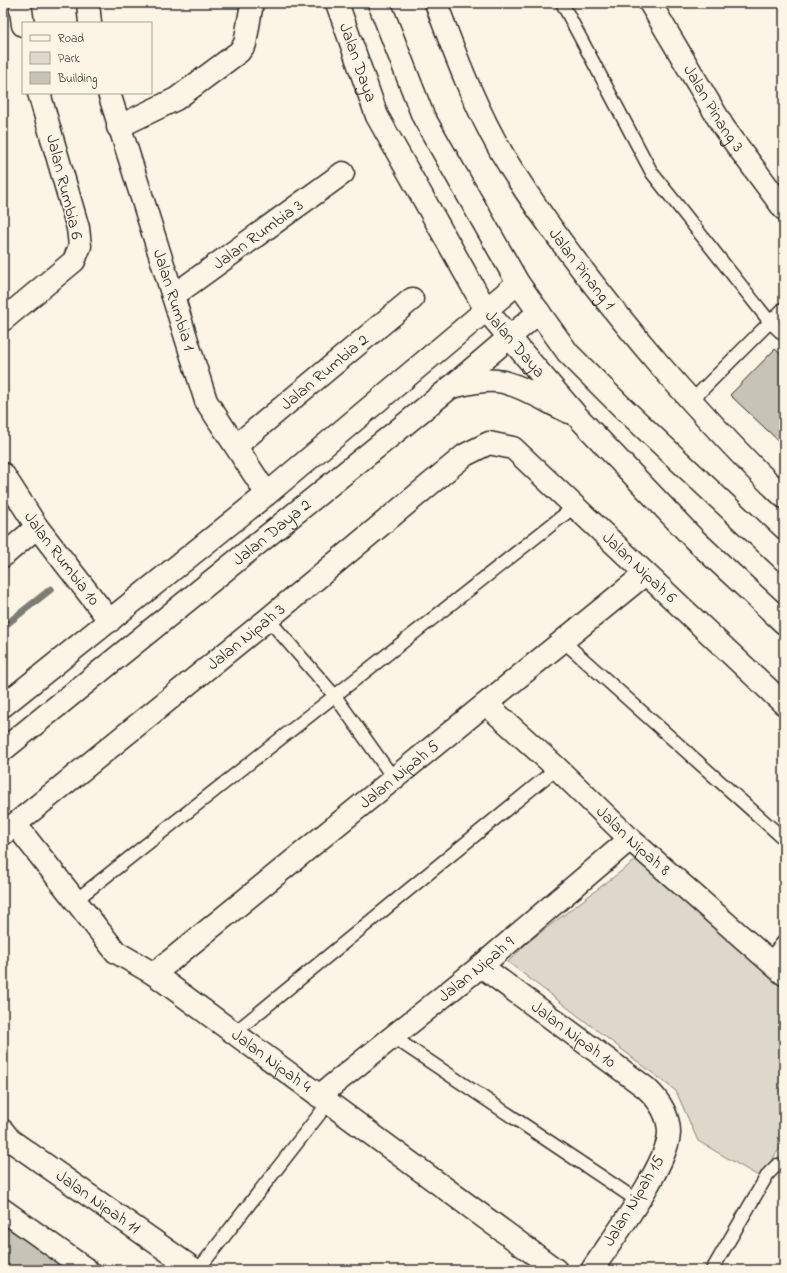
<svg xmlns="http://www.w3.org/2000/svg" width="787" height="1273" viewBox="0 0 787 1273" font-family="'Indie Flower',sans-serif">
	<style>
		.green { fill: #ded8ca; stroke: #84827a }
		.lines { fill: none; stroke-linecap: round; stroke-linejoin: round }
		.stream { stroke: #7d7b74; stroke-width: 7 }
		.building { fill: #c8c3b7; stroke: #2b2b2b }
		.service-casing { stroke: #2b2b2b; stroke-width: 15 }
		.minor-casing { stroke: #2b2b2b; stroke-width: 25 }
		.secondary-casing { stroke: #2b2b2b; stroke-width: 25 }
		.primary-casing { stroke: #2b2b2b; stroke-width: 25 }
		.service { stroke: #fcf5e5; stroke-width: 12 }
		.minor { stroke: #fcf5e5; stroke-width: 22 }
		.secondary { stroke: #fcf5e5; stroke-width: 22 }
		.primary { stroke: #fcf5e5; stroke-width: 22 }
		.labels { text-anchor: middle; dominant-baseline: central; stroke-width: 3; stroke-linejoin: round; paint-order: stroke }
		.street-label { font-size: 17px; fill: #2b2b2b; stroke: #fcf5e5 }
	</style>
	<rect width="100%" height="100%" fill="#fcf5e5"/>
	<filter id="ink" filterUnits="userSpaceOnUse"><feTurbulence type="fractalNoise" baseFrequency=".025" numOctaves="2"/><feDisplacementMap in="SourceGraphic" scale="8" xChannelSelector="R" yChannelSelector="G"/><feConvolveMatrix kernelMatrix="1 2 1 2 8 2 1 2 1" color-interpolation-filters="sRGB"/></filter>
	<g filter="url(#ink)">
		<path class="green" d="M636 860 717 926 784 987V1142L760 1177 698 1141 676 1091 508 962 528 942Z"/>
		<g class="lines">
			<path class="stream" d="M3 627 51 589"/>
		</g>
		<path class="building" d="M775 349 784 357V446L730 395Z
			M3 1224 68 1270H3Z"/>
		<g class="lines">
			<defs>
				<path id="service" d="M562 3 652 173 770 322 784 335
					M691 401 784 308
					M268 619 335 696 394 779
					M563 641 784 839
					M76 900 574 507
					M768 960 784 941
					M234 1033 557 768
					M393 1037 638 1201
					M198 1270 329 1102
					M712 1270 768 1174 777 1165 784 1166"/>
				<g id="minor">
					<path d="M20 3 23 25"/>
					<path d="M88 3 90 23"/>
					<path id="s1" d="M436 3C457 60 479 118 512 170 555 238 606 302 658 363 698 409 739 455 784 497"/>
					<path id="s2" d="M650 3 724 128 784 209"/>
					<path id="s3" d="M109 93 206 401 267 494"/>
					<path d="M118 127 176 99 239 52 245 44 252 3"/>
					<path id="s4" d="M173 296 343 173"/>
					<path d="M3 320 74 261 80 246 78 228 39 93"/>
					<path id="s5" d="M237 445 412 299"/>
					<path id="s6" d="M3 474 37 527 110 621"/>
					<path d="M3 556 37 527"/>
					<path id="s7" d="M486 704 557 768 630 839 784 974"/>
					<path id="s8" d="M15 824 116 952 154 974 556 1270"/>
					<path id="s9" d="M3 834 268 619 465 455 489 443 513 448 784 704"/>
					<path id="s10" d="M481 966 646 1088C659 1100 669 1114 669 1133 668 1165 611 1241 592 1270"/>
					<path id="s11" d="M154 974 645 574"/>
					<path id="s12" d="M319 1096 481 966 630 839"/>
					<path id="s13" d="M3 1131 10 1140 195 1270"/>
					<path d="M3 1210 87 1270"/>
				</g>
				<g id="secondary">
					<path d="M3 706 267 494 518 283"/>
					<path id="s14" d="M3 750 451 387 539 312"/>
				</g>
				<g id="primary">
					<path id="s15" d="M337 3 377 116 486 310 576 415 694 539 784 623"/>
					<path d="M379 3 423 116 518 283 568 353 621 406 784 560"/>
					<path d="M451 387C466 384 482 379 497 381 518 383 549 403 569 412"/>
				</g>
			</defs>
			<use href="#service" class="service-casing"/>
			<use href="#minor" class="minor-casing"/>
			<use href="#secondary" class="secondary-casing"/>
			<use href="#primary" class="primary-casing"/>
			<use href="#service" class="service"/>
			<use href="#minor" class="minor"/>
			<use href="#secondary" class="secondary"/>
			<use href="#primary" class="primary"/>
		</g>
	</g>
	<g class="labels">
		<g class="street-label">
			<text stroke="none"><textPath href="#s15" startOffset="63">Jalan Daya</textPath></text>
			<text stroke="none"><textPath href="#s2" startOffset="123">Jalan Pinang 3</textPath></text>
			<text transform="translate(64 187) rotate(76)">Jalan Rumbia 6</text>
			<text stroke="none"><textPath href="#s4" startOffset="105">Jalan Rumbia 3</textPath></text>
			<text stroke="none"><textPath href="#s1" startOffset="305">Jalan Pinang 1</textPath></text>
			<text stroke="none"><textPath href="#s3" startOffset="217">Jalan Rumbia 1</textPath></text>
			<text stroke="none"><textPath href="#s15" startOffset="387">Jalan Daya</textPath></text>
			<text stroke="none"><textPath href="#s5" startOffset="114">Jalan Rumbia 2</textPath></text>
			<text stroke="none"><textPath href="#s14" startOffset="346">Jalan Daya 2</textPath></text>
			<text stroke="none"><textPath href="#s6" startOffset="103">Jalan Rumbia 10</textPath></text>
			<text stroke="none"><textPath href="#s9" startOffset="823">Jalan Nipah 6</textPath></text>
			<text stroke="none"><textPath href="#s9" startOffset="313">Jalan Nipah 3</textPath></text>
			<text stroke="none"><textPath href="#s11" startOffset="316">Jalan Nipah 5</textPath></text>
			<text stroke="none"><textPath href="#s7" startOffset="201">Jalan Nipah 8</textPath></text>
			<text stroke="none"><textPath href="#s12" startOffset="202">Jalan Nipah 9</textPath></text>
			<text stroke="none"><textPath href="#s10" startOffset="115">Jalan Nipah 10</textPath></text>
			<text stroke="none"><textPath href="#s8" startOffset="353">Jalan Nipah 4</textPath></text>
			<text transform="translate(634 1201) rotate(-59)">Jalan Nipah 15</text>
			<text stroke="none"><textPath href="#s13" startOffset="119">Jalan Nipah 11</textPath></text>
		</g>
	</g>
	<rect width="787" height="1273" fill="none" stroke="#fcf5e5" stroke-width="16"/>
	<rect x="8" y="8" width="771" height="1257" fill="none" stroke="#2b2b2b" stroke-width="1.5" filter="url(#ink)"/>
	<rect x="22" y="22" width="130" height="72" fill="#fcf5e5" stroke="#a8a49b"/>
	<rect x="30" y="35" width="20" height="6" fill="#fcf5e5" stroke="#a8a49b"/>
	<text x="58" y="42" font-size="12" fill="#2b2b2b">Road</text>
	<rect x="30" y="52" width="20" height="12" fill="#ded8ca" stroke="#a8a49b"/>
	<text x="58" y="62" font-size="12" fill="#2b2b2b">Park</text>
	<rect x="30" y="72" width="20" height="12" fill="#c8c3b7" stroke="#a8a49b"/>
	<text x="58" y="82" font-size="12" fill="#2b2b2b">Building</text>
</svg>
